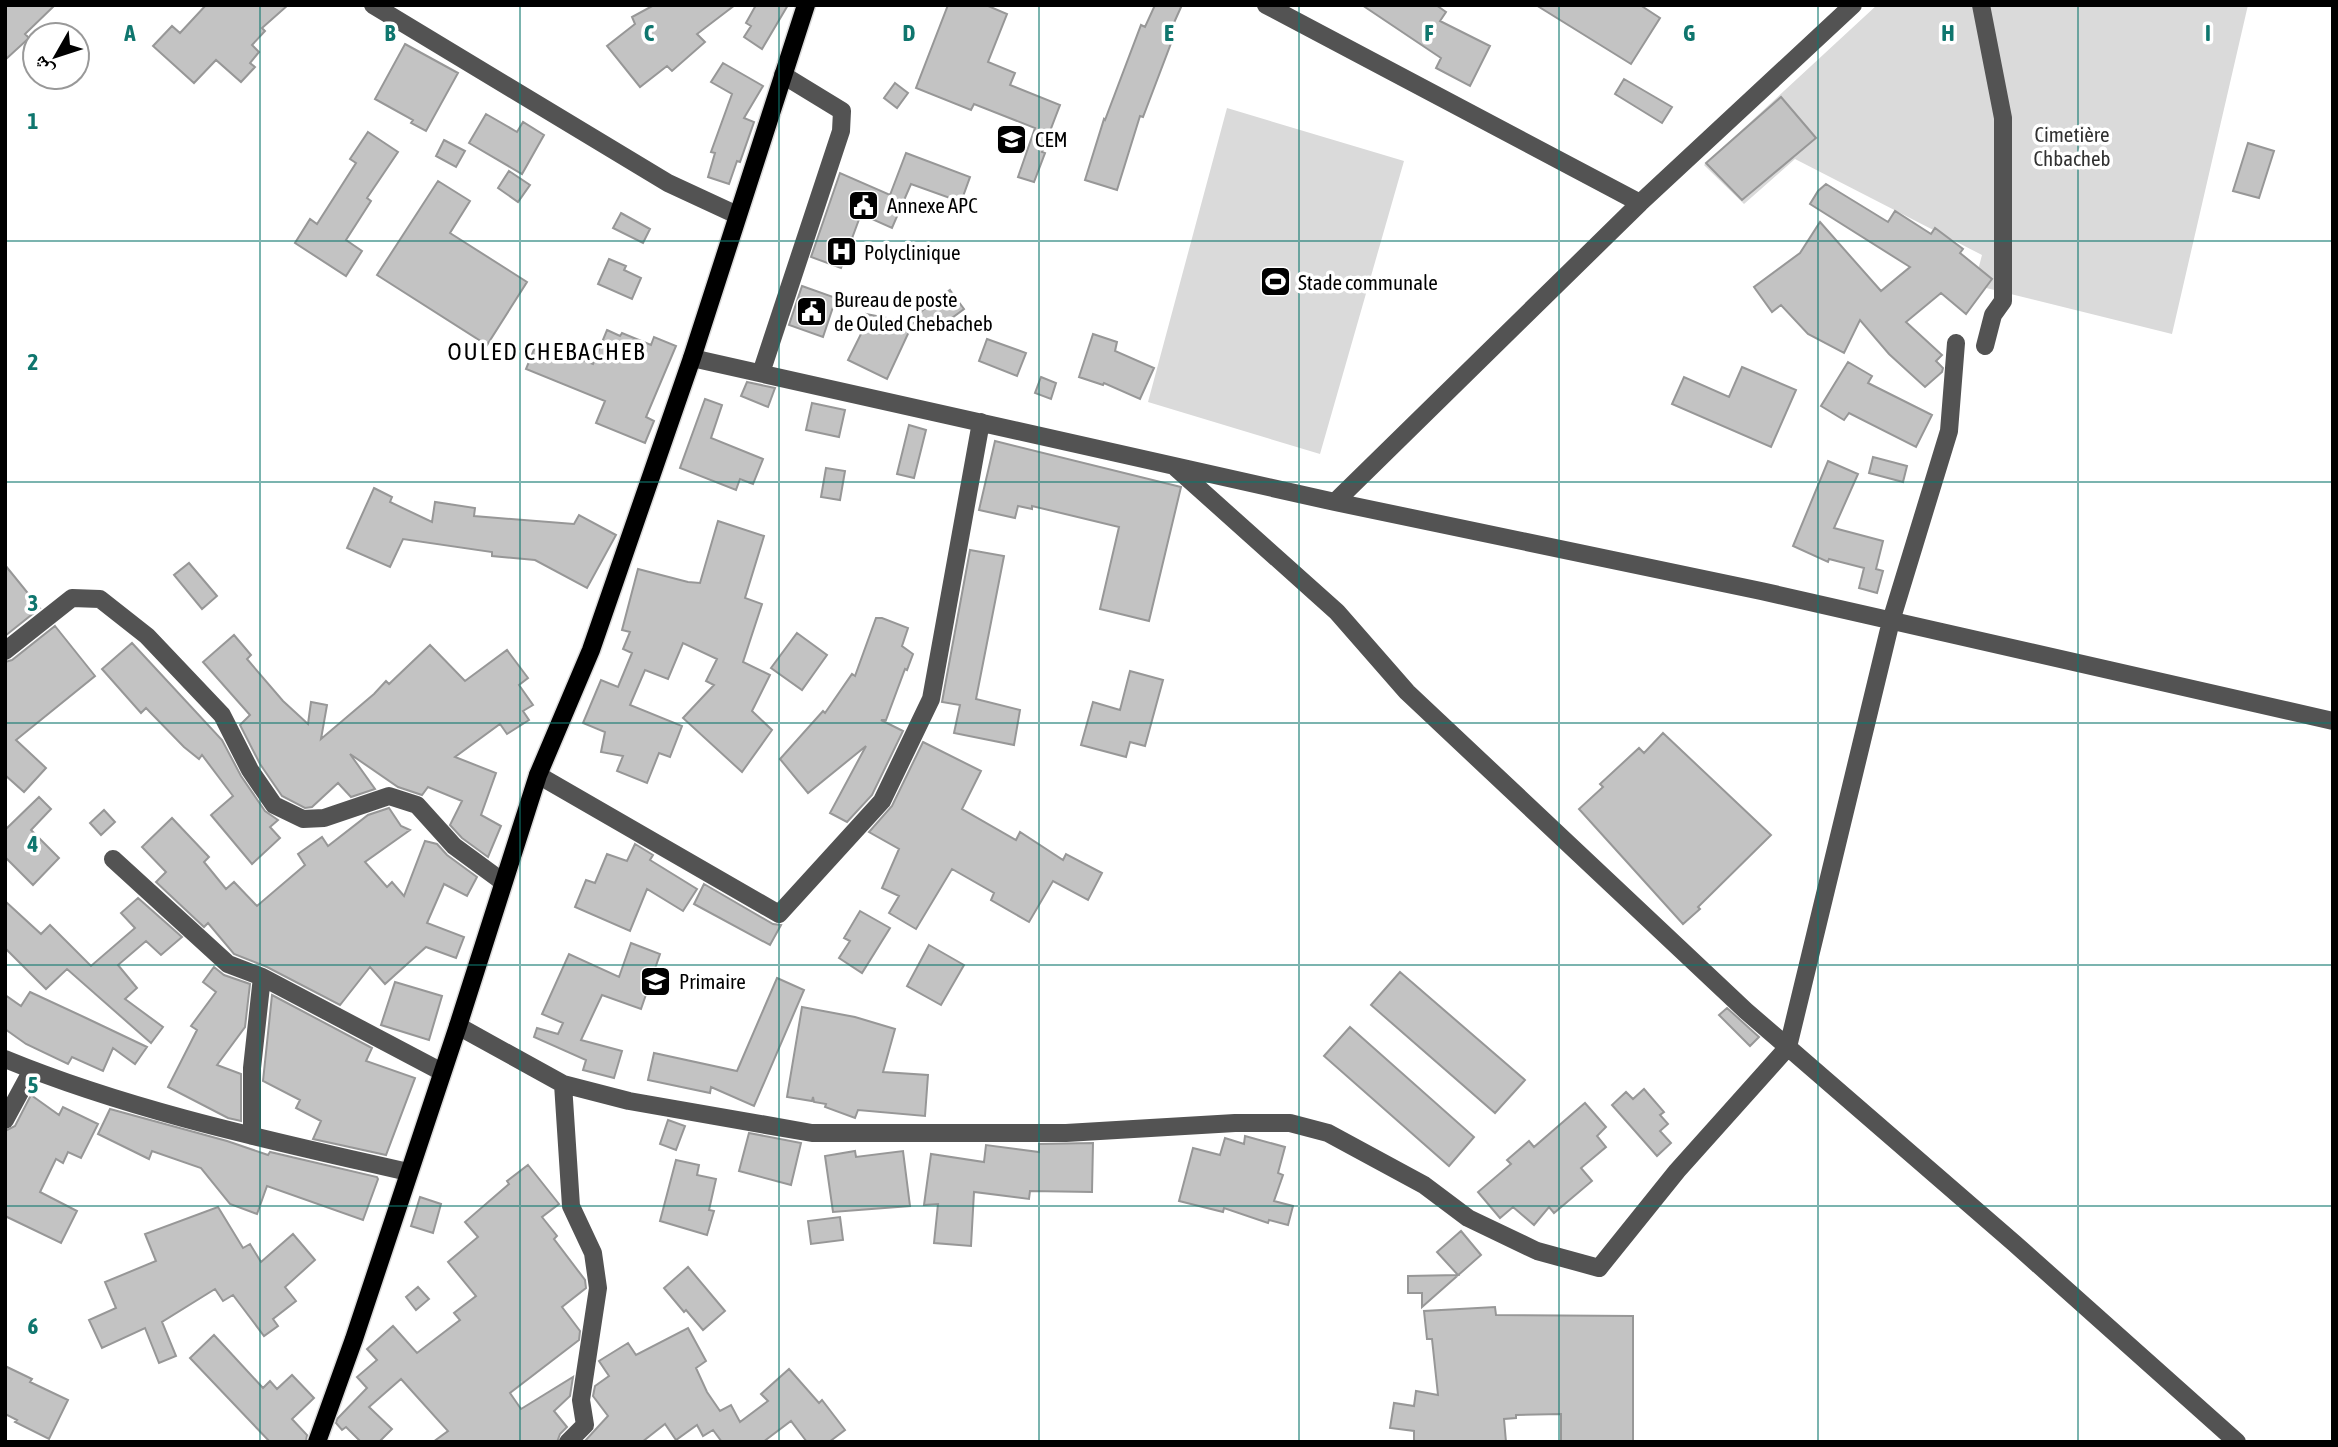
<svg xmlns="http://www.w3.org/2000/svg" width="2338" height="1447" viewBox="0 0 2338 1447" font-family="'Asap Condensed','Noto Naskh Arabic',sans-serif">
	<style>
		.green { fill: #dadada }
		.building { fill: #c3c3c3; stroke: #979797; stroke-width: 2 }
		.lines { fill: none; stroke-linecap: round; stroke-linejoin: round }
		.major-casing { stroke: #dbdbdb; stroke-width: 21 }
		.minor { stroke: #535353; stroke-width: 18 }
		.major { stroke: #000; stroke-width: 18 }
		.grid { fill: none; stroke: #0f766e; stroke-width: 2; stroke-opacity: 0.55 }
		.labels { text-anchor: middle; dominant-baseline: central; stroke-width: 7; stroke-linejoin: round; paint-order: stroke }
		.park-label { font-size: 21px; fill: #313131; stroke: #fff }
		.poi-label { font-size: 21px; fill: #000; stroke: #fff; text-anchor: start }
		.quarter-label { font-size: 24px; letter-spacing: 2px; fill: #000; stroke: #fff }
		.grid-label { font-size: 23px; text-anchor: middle; font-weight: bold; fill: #0f766e; stroke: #fff; stroke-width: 7; stroke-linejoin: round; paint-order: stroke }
	</style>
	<rect width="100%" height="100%" fill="#fff"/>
	<path class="green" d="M1877 5H2248L2172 334 1974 285 1982 255 1795 159 1744 204 1704 165Z
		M1227 108 1404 161 1320 454 1148 402Z"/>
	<path class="building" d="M5 5H55L25 34 29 38 5 60Z
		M206 5H288L262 28 265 31 252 45 259 52 250 63 255 67 241 82 216 60 194 83 153 46 172 26 180 33Z
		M654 5H735L697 34 705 42 672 71 667 66 640 87 607 46 635 24 632 17Z
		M756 5H788L762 49 744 37 751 26 746 23Z
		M948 5H986L1007 14 988 62 1015 73 1010 85 1060 105 1042 152 1045 153 1034 182 1018 177 1035 128 974 104 971 110 916 88Z
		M1155 5H1182L1168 36 1173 38 1143 117 1140 116 1117 190 1085 180 1104 119 1105 120 1141 25 1145 27Z
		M1362 5H1436L1446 12 1440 21 1490 46 1470 86 1436 68 1441 58Z
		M1536 5H1640L1660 18 1631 64Z
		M405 44 458 73 426 131 411 123 413 120 375 99Z
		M723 63 763 86 744 118 754 122 740 162 737 161 729 184 708 177 715 153 711 152 732 94 711 82Z
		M1624 79 1672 107 1662 123 1615 94Z
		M895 83 908 93 897 108 884 98Z
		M1781 97 1816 138 1742 200 1706 163Z
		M486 114 517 132 523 122 544 135 522 174 469 143Z
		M368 132 398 152 367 198 371 201 346 240 362 251 346 276 295 243 310 219 317 224 356 163 350 159Z
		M444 140 465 151 456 167 436 156Z
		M2248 143 2274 151 2259 198 2233 191Z
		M906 153 970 177 961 202 911 184 892 228 861 214 841 268 811 257 840 173 890 195Z
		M509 171 530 185 518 202 498 188Z
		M438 181 470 201 450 233 527 282 487 345 377 275Z
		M1826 184 1888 222 1895 211 1931 234 1935 228 1963 249 1960 253 1992 279 1966 314 1941 293 1906 322 1942 355 1936 361 1943 368 1942 372 1925 387 1889 354 1860 320 1844 353 1808 334 1781 305 1772 312 1754 287 1800 253 1820 222 1881 291 1910 267 1810 204 1818 191Z
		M621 213 650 229 643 243 613 228Z
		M609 259 626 266 624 270 641 278 632 299 598 284Z
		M802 286 836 298 823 337 789 325Z
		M950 290 964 309 933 332 919 313Z
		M866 314 913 323 887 379 848 360 863 330Z
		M607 330 620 336 622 333 651 345 654 337 676 346 646 417 654 421 645 443 596 423 605 401 526 369 537 342 593 364Z
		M1093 334 1117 342 1115 351 1154 368 1140 399 1104 383 1103 385 1079 377Z
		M987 339 1026 353 1017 376 979 361Z
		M1848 362 1872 376 1868 383 1932 415 1916 447 1849 413 1844 420 1821 406Z
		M1742 367 1796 390 1771 447 1672 404 1684 377 1729 397Z
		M1041 377 1056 383 1051 399 1035 393Z
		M747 382 775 388 768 407 741 396Z
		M705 399 722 405 711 438 763 459 753 484 740 479 736 490 680 468Z
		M812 403 845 410 839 437 806 430Z
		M909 425 926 430 914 478 897 474Z
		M995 441 1181 487 1149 621 1100 609 1119 527 1032 506V509L1018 506 1015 518 979 510Z
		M1873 457 1907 466 1903 482 1869 473Z
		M1828 461 1858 474 1834 528 1883 541 1876 569 1883 571 1877 593 1859 588 1864 568 1829 559 1828 562 1793 546Z
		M826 468 845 471 840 500 821 497Z
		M374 488 392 497 390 502 432 522 435 502 475 508 474 516 574 524 579 515 616 535 587 588 535 560 492 556V552L403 539 390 567 347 548Z
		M718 521 764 536 745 598 762 604 743 662 770 675 752 711 772 730 742 772 683 718 714 685 706 681 717 659 683 643 668 679 645 670 630 705 682 726 670 757 659 753 647 783 617 771 623 756 601 752 605 732 583 723 601 680 618 687 632 653 623 649 630 632 622 630 638 569 688 582 700 583Z
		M970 550 1004 556 976 699 1020 710 1014 745 954 733 960 705 942 702Z
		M189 563 217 596 202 609 174 575Z
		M5 565 40 608 5 636Z
		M876 618H882L908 628 902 646 913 654 907 670 905 669 886 720H881L903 731 872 795 847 822 830 813 866 746 808 793 780 759 823 711 825 713 852 674 855 676Z
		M55 626 95 676 16 740 46 768 24 792 5 775V662L12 660Z
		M797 633 827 655 802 690 771 668Z
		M234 635 251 655 247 659 283 701 308 724 311 702 327 705 321 739 374 694 386 681 389 684 430 645 465 681 507 650 528 678 519 685 533 705 523 711 529 720 507 734 500 724 455 757 496 773 481 815 501 826 488 857 462 838 450 825 462 801 428 787 422 795 398 787 350 754 375 789 351 797 338 783 312 807 305 808 282 796 260 764 240 725 250 715 203 662Z
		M132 643 222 740 241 776 265 811 278 820 270 827 280 838 252 864 211 815 233 796 202 755 199 759 184 747 146 708 141 713 102 669Z
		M1130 671 1163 680 1145 746 1130 742 1126 757 1081 745 1093 702 1120 710Z
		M1663 733 1771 835 1698 907 1700 909 1683 924 1579 809 1603 787 1600 784 1639 748 1644 753Z
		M923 742 981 771 962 809 1016 840 1020 832 1063 860 1066 854 1102 873 1088 900 1053 881 1029 922 991 900 994 893 952 869 916 929 889 913 899 896 882 888 899 849 869 832 892 806Z
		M39 797 51 809 31 830 59 858 33 885 5 857V830Z
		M389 808 401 826 410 830 365 862 387 887 392 882 404 896 425 841 437 844 447 855 477 877 467 896 444 884 427 923 464 937 456 958 426 947 385 984 370 967 340 1005 267 967 234 954 208 923 204 927 156 882 166 872 142 847 172 818 209 857 204 862 226 889 234 882 257 906 305 865 298 854 322 837 328 846 368 815Z
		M104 810 115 822 101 835 90 823Z
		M635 844 653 855 650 860 697 889 683 911 647 889 630 931 575 907 586 880 595 883 607 854 627 861Z
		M704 884 773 924 781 925 770 945 694 904Z
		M138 898 182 937 161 955 146 941 118 965 137 988 125 999 163 1027 151 1043 67 969 46 989 5 948V901L41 934 50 925 91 966 135 928 121 913Z
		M860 911 890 928 862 973 839 958 850 941 844 938Z
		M631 943 660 954 641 1009 602 995 581 1040 622 1051 614 1078 583 1070 586 1060 534 1037 537 1028 558 1034 563 1023 542 1014 569 954 619 977Z
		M929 945 964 965 941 1005 907 986Z
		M214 967 224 975 250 984 245 1027 217 1065 241 1074V1121L228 1118 168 1087 197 1030 191 1026 216 992 203 982Z
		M1400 972 1525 1080 1495 1113 1371 1005Z
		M777 978 804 990 754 1106 711 1087 710 1093 648 1080 654 1053 737 1071Z
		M395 982 442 996 429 1040 381 1025Z
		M30 992 86 1018 147 1047 135 1064 113 1048 103 1071 72 1057 68 1064 26 1044 5 1029V995L21 1006Z
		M272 995 372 1048 366 1061 415 1078 386 1155 313 1139 321 1121 296 1108 300 1100 263 1081Z
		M802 1007 855 1017 895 1029 883 1072 928 1075 925 1116 858 1110 855 1118 825 1107 826 1104 814 1102 813 1097 812 1101 787 1097Z
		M1727 1008 1759 1037 1750 1046 1719 1015Z
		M1350 1027 1474 1137 1449 1166 1324 1056Z
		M1644 1089 1664 1112 1660 1115 1668 1124 1660 1131 1671 1143 1657 1156 1612 1105 1626 1092 1633 1099Z
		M31 1095 59 1115 63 1107 98 1124 81 1158 68 1152 63 1163 56 1159 40 1192 77 1211 61 1243 5 1216V1131L15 1126Z
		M1585 1103 1606 1127 1597 1136 1606 1147 1581 1168 1592 1181 1554 1213 1549 1207 1534 1225 1513 1207 1500 1218 1478 1192 1511 1164 1507 1160 1529 1141 1534 1147Z
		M110 1109 227 1141 268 1155 270 1152 377 1177 378 1179 363 1220 267 1186 257 1214 230 1204 201 1168 152 1151 149 1159 98 1134Z
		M668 1120 685 1126 676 1150 660 1144Z
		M749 1133 801 1143 791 1185 739 1171Z
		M1245 1136 1285 1147 1278 1173 1283 1175 1274 1201 1293 1206 1288 1225 1269 1220 1268 1223 1224 1208 1223 1212 1179 1201 1193 1148 1220 1155 1225 1138 1244 1144Z
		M1093 1143 1092 1192 1030 1191 1029 1199 974 1192 971 1246 934 1243 938 1204 924 1205 931 1154 984 1162 986 1145 1039 1152V1144Z
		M855 1151 856 1157 903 1151 910 1206 833 1212 825 1156Z
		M676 1160 699 1165 697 1175 716 1179 709 1210 714 1211 707 1235 660 1221Z
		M528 1165 559 1204 542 1217 557 1236 554 1239 585 1280 586 1288 562 1307 580 1331 579 1340 510 1393 521 1409 573 1377 570 1396 554 1411 567 1427 560 1434 557 1442H433L448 1431 401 1379 369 1407 392 1429 379 1442H361L346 1427 342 1430 336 1423 337 1419 367 1388 357 1377 377 1360 367 1349 393 1326 417 1353 460 1320 454 1313 476 1296 448 1262 478 1237 465 1222 509 1184 507 1181Z
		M420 1197 441 1204 433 1233 411 1226Z
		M218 1207 243 1248 250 1244 261 1262 293 1234 315 1260 285 1287 296 1301 273 1319 278 1326 264 1336 233 1295 223 1301 215 1289 162 1322 176 1356 159 1363 145 1328 102 1348 89 1320 116 1308 105 1282 156 1261 145 1234Z
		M840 1217 843 1240 811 1244 808 1221Z
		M1461 1231 1481 1255 1422 1307V1293H1408V1276L1458 1275 1437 1252Z
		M688 1267 725 1311 703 1330 686 1310 684 1312 664 1288Z
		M418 1287 429 1299 416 1310 406 1297Z
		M1495 1307 1496 1315 1633 1316V1442H1561V1414L1516 1415V1418L1504 1419 1506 1442H1414V1431L1390 1428 1394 1403 1414 1406 1416 1391 1438 1395 1432 1339H1427L1424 1311Z
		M688 1328 706 1361 696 1368 707 1392 720 1411 731 1405 740 1422 768 1401 761 1394 789 1369 819 1403 822 1400 845 1430 829 1442H807L791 1421 763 1442H722L713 1430 703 1436 697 1425 676 1440 665 1424 642 1442H584L608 1416 593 1396 595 1386 609 1376 599 1361 628 1343 636 1355Z
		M214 1335 263 1388 270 1381 277 1389 292 1375 314 1398 292 1419 307 1435 306 1442H270L190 1358Z
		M5 1366 32 1379 30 1382 68 1400 49 1439 15 1422 17 1420 5 1414Z"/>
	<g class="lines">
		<defs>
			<path id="major" d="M317 1442 354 1339 458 1026 538 775 591 650 692 358 806 5"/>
		</defs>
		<use href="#major" class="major-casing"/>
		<path class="minor" d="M373 5 668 183 737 215
			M1266 5 1640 203
			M1981 5 2003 118V301L1993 315 1985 346
			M692 358 1335 502 1761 591 2333 721
			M761 373 841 131 842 111 783 75
			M1175 467 1337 612 1407 692 1746 1011 2014 1243 2237 1442
			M1335 502 1640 203 1853 5
			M5 651 72 598 100 599 147 636 222 715 250 770 274 805 303 819 324 818 389 796 417 805 454 846 503 882
			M538 775 779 914 882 801 931 699 981 422
			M113 859 228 964 262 977
			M458 1026 563 1084 629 1101 812 1133H1066L1235 1123H1290L1328 1133 1424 1185 1468 1218 1537 1251 1599 1268 1677 1171 1788 1047 1891 621 1949 431 1956 343
			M5 1059C134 1112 273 1141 408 1172
			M563 1084 571 1206 593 1253 598 1288 581 1400 585 1425 568 1442
			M5 1120 32 1070
			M252 1136V1068L262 977 442 1072"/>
		<use href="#major" class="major"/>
	</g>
	<path class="grid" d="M260 5V1442M520 5V1442M779 5V1442M1039 5V1442M1299 5V1442M1559 5V1442M1818 5V1442M2078 5V1442M5 241H2333M5 482H2333M5 723H2333M5 965H2333M5 1206H2333"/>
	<defs>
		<symbol id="school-square" viewBox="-11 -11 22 22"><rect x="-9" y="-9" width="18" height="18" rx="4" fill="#000" stroke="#fff"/><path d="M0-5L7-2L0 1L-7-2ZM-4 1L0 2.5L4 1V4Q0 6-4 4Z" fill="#fff"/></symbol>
		<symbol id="civic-square" viewBox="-11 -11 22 22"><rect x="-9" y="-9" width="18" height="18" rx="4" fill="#000" stroke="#fff"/><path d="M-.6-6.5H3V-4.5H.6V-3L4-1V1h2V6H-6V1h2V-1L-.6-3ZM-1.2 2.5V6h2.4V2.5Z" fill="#fff"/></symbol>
		<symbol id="hospital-square" viewBox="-11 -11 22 22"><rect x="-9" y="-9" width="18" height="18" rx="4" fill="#000" stroke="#fff"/><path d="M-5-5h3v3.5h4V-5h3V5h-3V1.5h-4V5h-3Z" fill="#fff"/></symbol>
		<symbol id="stadium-square" viewBox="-11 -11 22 22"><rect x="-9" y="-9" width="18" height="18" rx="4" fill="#000" stroke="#fff"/><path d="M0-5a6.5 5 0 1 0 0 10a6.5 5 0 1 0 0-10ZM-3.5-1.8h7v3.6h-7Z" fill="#fff"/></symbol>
	</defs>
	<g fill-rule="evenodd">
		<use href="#school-square" x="994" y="122" width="35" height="35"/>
		<use href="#civic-square" x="846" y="188" width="35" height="35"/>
		<use href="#hospital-square" x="824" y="234" width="35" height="35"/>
		<use href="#stadium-square" x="1258" y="264" width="35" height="35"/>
		<use href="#civic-square" x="794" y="294" width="35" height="35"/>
		<use href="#school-square" x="638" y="964" width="35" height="35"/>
	</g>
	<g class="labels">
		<g class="park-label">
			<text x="2072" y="134">Cimetière<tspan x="2072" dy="24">Chbacheb</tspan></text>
		</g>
		<g class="poi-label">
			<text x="1035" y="139">CEM</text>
			<text x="887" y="205">Annexe APC</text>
			<text x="864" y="252">Polyclinique</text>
			<text x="1298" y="282">Stade communale</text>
			<text x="834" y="299">Bureau de poste<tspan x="834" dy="24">de Ouled Chebacheb</tspan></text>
			<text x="679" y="981">Primaire</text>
		</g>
		<g class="quarter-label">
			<text x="547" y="351">OULED CHEBACHEB</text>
		</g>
	</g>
	<g class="grid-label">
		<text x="130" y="41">A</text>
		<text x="390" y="41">B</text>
		<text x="649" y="41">C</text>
		<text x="909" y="41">D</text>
		<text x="1169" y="41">E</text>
		<text x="1429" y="41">F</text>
		<text x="1689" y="41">G</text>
		<text x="1948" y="41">H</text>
		<text x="2208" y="41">I</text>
		<text x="33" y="129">1</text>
		<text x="33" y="370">2</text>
		<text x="33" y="611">3</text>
		<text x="33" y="852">4</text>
		<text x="33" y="1093">5</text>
		<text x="33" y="1334">6</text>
	</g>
	<rect width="2338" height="1447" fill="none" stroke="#000000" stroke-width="14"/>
	<g transform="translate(56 56) rotate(231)"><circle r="33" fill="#ffffff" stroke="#999999" stroke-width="2"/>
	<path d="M0-5L12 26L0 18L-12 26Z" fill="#000000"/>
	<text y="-10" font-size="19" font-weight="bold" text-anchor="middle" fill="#000000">ش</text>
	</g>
</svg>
